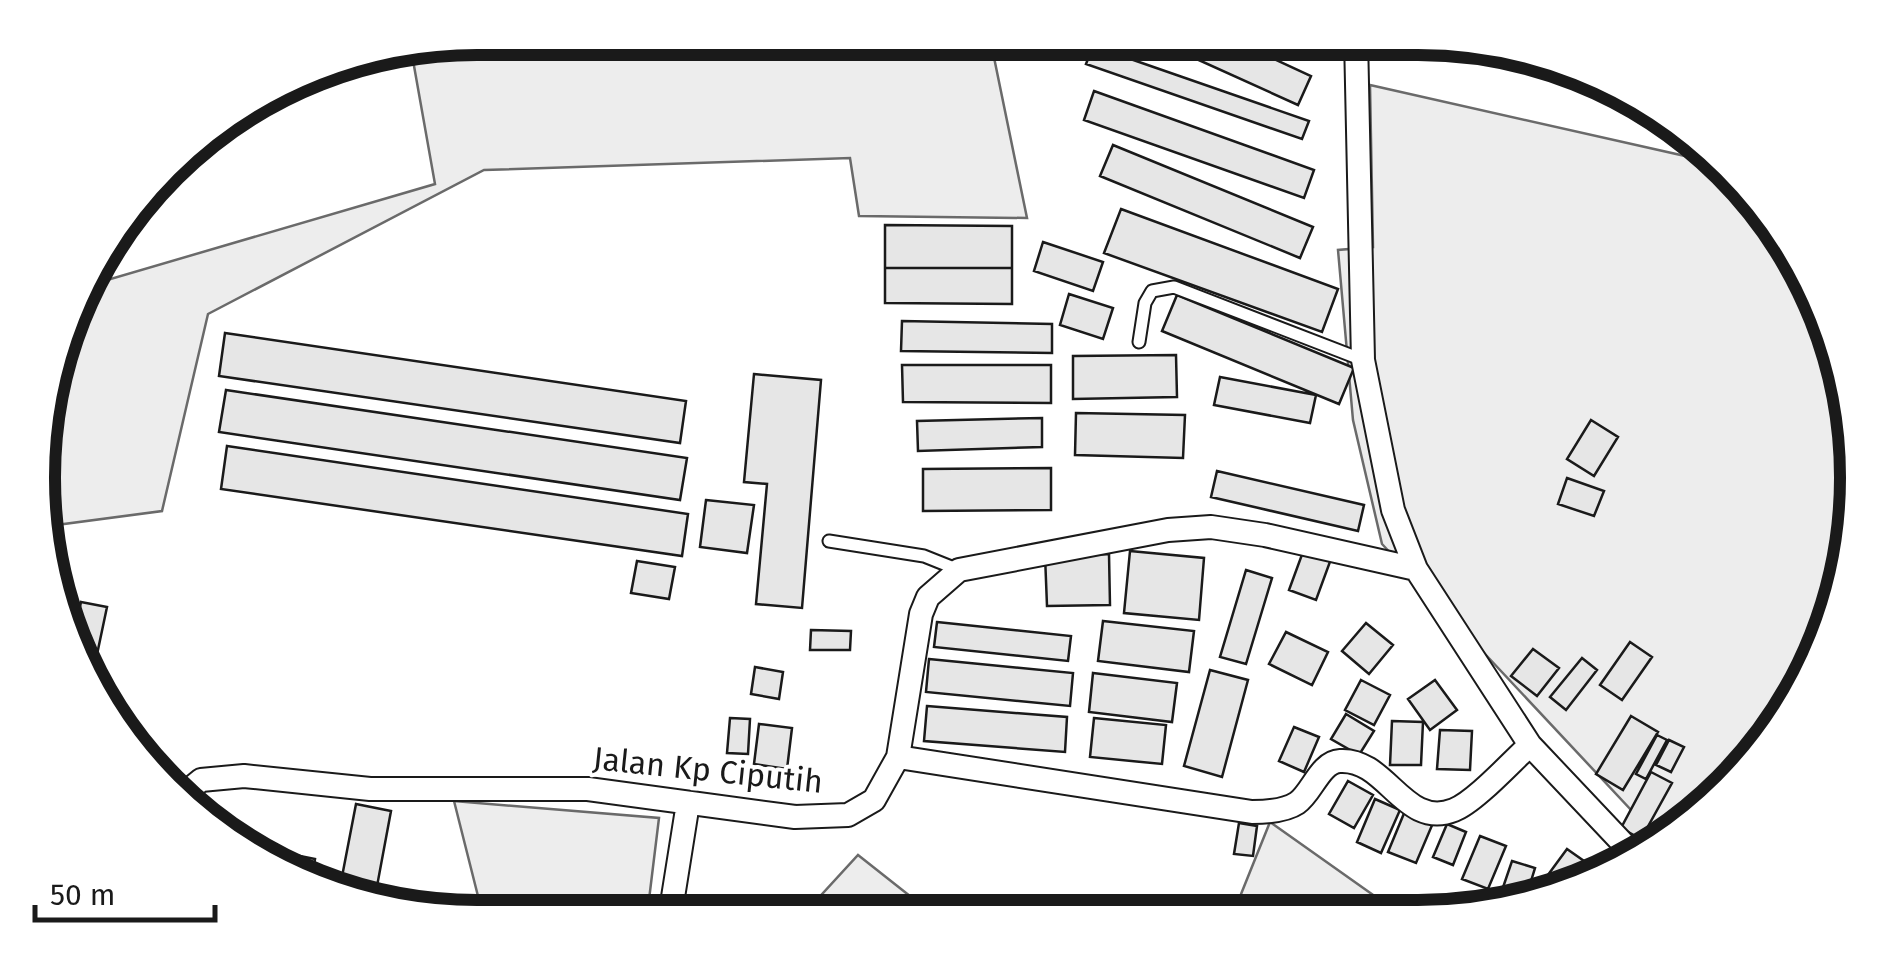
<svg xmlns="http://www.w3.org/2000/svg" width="1895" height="955" viewBox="0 0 1895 955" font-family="'Fira Sans',sans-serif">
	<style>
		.built { fill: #ededed; stroke: #6a6a6a; stroke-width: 2.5 }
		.building { fill: #e6e6e6; stroke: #1a1a1a; stroke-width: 2.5 }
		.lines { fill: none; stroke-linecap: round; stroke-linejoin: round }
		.service-casing { stroke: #1a1a1a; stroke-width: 15 }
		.minor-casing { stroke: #1a1a1a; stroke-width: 26 }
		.service { stroke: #fff; stroke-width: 11 }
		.minor { stroke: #fff; stroke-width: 22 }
		.labels { text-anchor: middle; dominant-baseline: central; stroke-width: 8; stroke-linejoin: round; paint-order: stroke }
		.street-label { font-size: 32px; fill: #1a1a1a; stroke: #fff }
		.rim { fill: none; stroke: #1a1a1a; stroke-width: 12 }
	</style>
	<rect width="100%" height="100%" fill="#fff"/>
	<path class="built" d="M478 38H990L1027 218 859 216 850 158 484 170 208 314 162 511 41 527 46 391 90 285 435 184 411 49Z
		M1370 85 1716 163 1748 187 1834 336 1857 506 1812 672 1749 767 1662 843 1625 857 1647 827 1382 544 1353 420 1338 250 1373 247Z
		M454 801 659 818 647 916H521L481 908Z
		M1270 822 1400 914H1233Z
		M858 855 934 915 802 916Z"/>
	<path class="building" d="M1150 38H1228L1311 76 1298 105Z
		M1270 38H1308L1300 54Z
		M1093 46 1309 121 1302 139 1086 64Z
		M1094 91 1314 170 1304 198 1084 120Z
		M1113 145 1313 227 1300 258 1100 176Z
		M1121 209 1338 289 1322 332 1104 253Z
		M885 225 1012 226V268H885Z
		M1043 242 1103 262 1093 291 1034 271Z
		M885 268H1012V304L885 303Z
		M1069 294 1113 308 1103 339 1060 325Z
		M1177 295 1354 368 1339 404 1162 331Z
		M902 321 1052 324V353L901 351Z
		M225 333 686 401 680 443 219 376Z
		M1176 355 1177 397 1073 399V356Z
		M902 365H1051V403L903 402Z
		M754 374 821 380 802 608 756 604 767 484 744 482Z
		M1220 377 1316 395 1310 423 1214 405Z
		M226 390 687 458 680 500 219 432Z
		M1076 413 1185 415 1183 458 1075 455Z
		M1042 418V447L918 451 917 421Z
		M1591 420 1618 437 1594 476 1567 459Z
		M227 446 688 514 682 556 221 489Z
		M1051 468V510L923 511V469Z
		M1217 471 1364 505 1358 531 1211 497Z
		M1567 478 1604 491 1594 516 1558 504Z
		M706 500 754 505 747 553 700 547Z
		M1304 549 1331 559 1316 600 1289 590Z
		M1130 551 1204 558 1199 620 1124 613Z
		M1109 554 1110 605 1047 606 1045 555Z
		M637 561 675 567 669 599 631 593Z
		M1246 570 1272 578 1246 664 1220 657Z
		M81 602 107 607 91 683 83 673 73 639Z
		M1103 621 1194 631 1189 672 1098 661Z
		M937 622 1071 636 1068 661 934 647Z
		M1366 623 1393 645 1369 674 1342 651Z
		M811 630 851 631 850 650H810Z
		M1286 632 1328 652 1312 685 1269 664Z
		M1630 642 1652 657 1622 700 1600 685Z
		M1533 649 1559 668 1537 696 1511 676Z
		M1582 658 1597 670 1566 710 1550 697Z
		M929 659 1073 673 1070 706 926 692Z
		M755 667 783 672 779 699 751 694Z
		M1210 670 1248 680 1222 777 1184 766Z
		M1093 673 1177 683 1172 722 1089 712Z
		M1361 680 1390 695 1374 725 1345 710Z
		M1435 680 1457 710 1430 730 1408 699Z
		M927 706 1067 717 1065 752 924 741Z
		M1346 714 1374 731 1359 755 1331 739Z
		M1631 716 1658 732 1623 790 1596 774Z
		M730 718 750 719 748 754 727 753Z
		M1094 718 1166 725 1162 764 1090 757Z
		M1392 721 1423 722 1421 765H1390Z
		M759 724 792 728 787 769 754 764Z
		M1294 727 1319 737 1304 772 1279 761Z
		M1440 730 1472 731 1470 770 1437 769Z
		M1657 735 1667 740 1646 779 1636 774Z
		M1669 740 1684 747 1671 772 1656 765Z
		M1651 772 1672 783 1641 839 1621 828Z
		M1348 781 1373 795 1354 828 1329 814Z
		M1375 799 1400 810 1381 853 1357 842Z
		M356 804 391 811 375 897 340 887Z
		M1405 811 1433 823 1416 863 1388 852Z
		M1239 823 1257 826 1253 856 1234 854Z
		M1447 824 1466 832 1453 865 1433 857Z
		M1480 836 1506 846 1488 889 1462 879Z
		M1567 849 1594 868 1547 887 1542 883Z
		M285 853 315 859 312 880 282 871Z
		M1512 861 1535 868 1527 894 1497 905Z
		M1250 901 1275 905 1273 914H1248Z"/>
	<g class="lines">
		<defs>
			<path id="service" d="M1139 342 1145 303 1152 291 1174 287 1363 360
				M829 541 924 556 959 570"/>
			<path id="minor" d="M1356 38 1363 360 1393 510 1416 569 1530 745 1633 854
				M898 757 1252 812C1267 812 1285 811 1297 803 1312 793 1320 762 1340 761 1387 758 1404 830 1454 810 1475 802 1512 761 1530 745
				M179 798 201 780 244 776 370 789H588L795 817 848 815 874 800 898 757 921 614 928 597 959 570 1168 530 1211 527 1265 535 1416 569
				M670 916 688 803"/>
		</defs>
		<use href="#service" class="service-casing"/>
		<use href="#minor" class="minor-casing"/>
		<use href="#service" class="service"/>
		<use href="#minor" class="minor"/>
	</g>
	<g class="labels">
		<g class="street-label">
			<text transform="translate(708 770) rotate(6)">Jalan Kp Ciputih</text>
		</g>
	</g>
	<path d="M0 0H1895V955H0ZM477 55H1418A422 422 0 0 1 1840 477V478A422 422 0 0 1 1418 900H477A422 422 0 0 1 55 478V477A422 422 0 0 1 477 55Z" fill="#fff" fill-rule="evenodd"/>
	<path class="rim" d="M477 55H1418A422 422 0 0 1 1840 477V478A422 422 0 0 1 1418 900H477A422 422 0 0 1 55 478V477A422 422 0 0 1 477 55Z"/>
	<path d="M35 905v15h180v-15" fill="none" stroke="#1a1a1a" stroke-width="5"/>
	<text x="50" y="905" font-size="30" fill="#1a1a1a" stroke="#ffffff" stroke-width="8" paint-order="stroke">50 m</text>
</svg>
